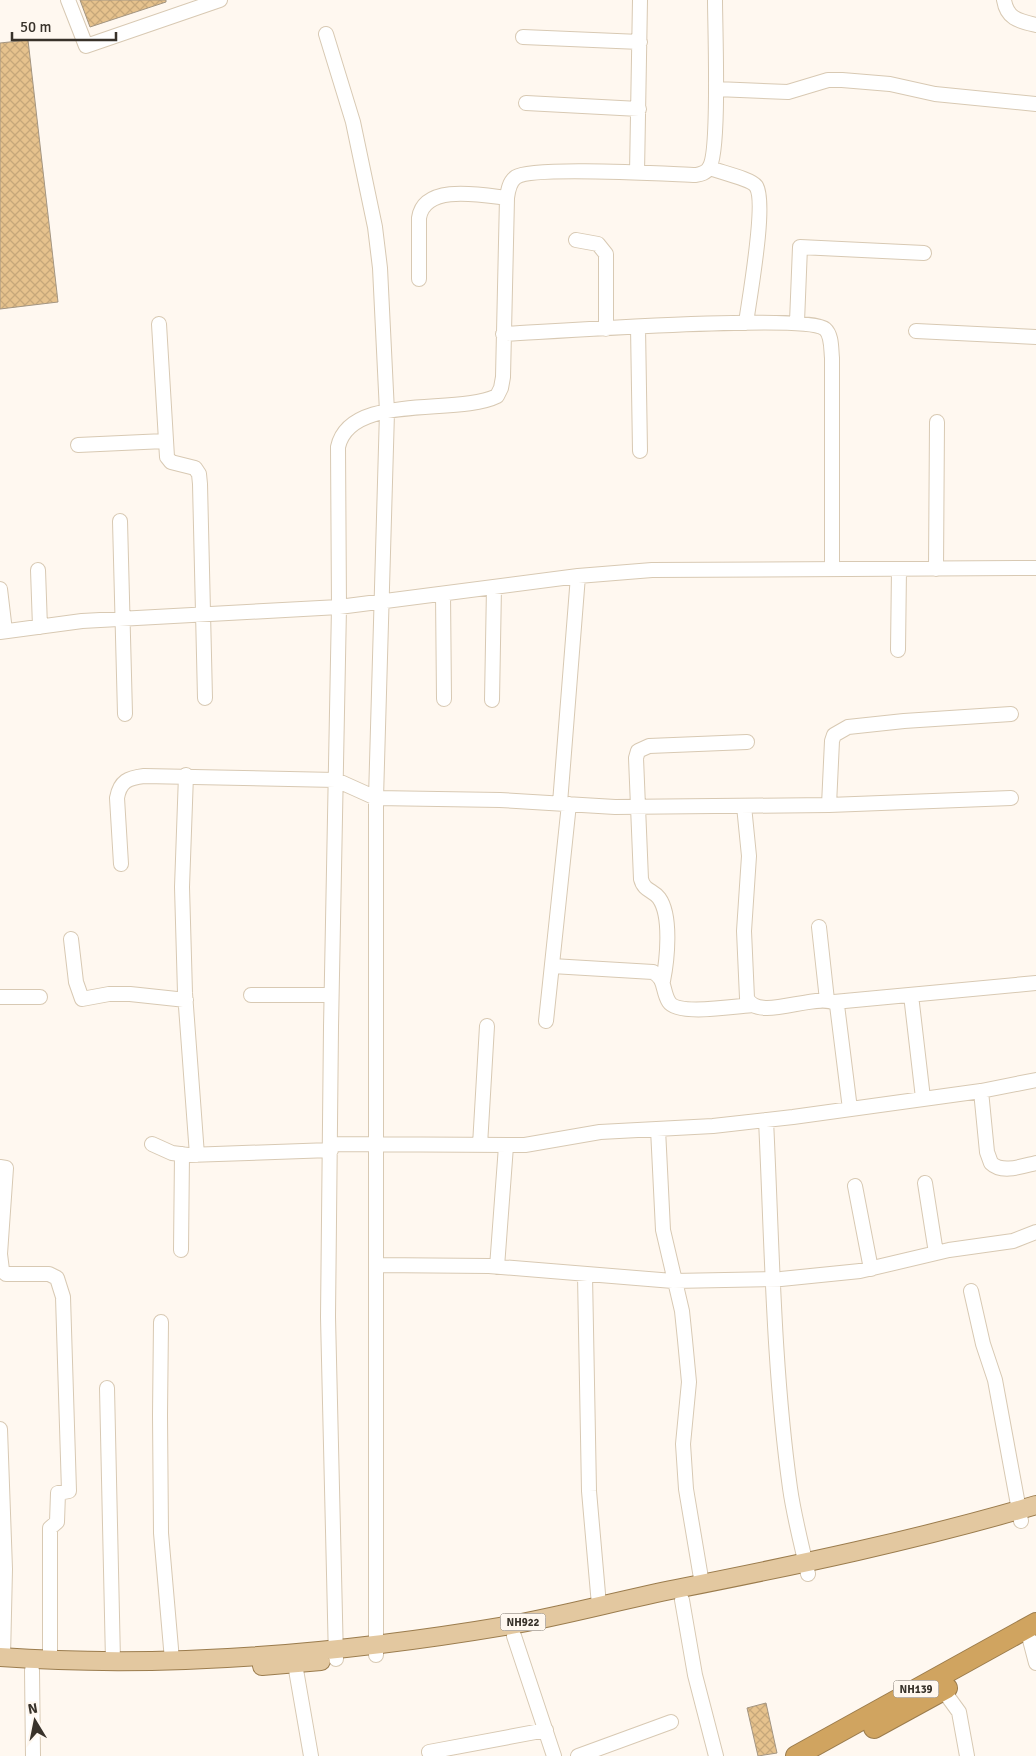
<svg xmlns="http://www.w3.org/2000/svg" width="1036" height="1756" viewBox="0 0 1036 1756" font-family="Signika,sans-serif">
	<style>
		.building { fill: url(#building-cross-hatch); stroke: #a39581 }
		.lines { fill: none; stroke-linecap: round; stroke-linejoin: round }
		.minor-casing { stroke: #d8c9b3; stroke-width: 16 }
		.major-casing { stroke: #9b7c4d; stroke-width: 20 }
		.highway-casing { stroke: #9b7c4d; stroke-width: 22 }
		.minor { stroke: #fff; stroke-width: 14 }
		.major { stroke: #e3c8a0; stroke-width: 18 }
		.highway { stroke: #d0a460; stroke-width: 20 }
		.labels { text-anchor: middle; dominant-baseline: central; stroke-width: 5; stroke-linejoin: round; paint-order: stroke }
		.shield { fill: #fff8f0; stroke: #746d65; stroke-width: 1 }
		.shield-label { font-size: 11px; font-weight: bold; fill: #38322a }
	</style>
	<defs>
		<pattern id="building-cross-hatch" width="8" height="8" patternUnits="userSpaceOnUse" patternTransform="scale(1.25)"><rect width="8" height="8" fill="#e6c28d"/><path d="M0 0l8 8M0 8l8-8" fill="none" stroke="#c6a77a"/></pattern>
	</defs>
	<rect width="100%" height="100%" fill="#fff8f0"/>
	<path class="building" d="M80 0H166V2L90 27Z
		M28 40 58 302 0 309V43Z
		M766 1703 777 1753 758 1756 747 1708Z"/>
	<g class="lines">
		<defs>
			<path id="minor" d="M68 0 86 46 220 0
				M1004 0C1007 19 1019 21 1036 25
				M326 34 353 122 375 227 380 268 387 412 376 798V1655
				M523 37 640 42
				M716 89 788 92 828 80H842L890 84 935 94 1036 104
				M526 103 639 109
				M710 168C720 172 751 179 756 186 767 202 749 300 746 323
				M637 173 640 0
				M576 240 598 244 606 254V329
				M419 279V218C424 183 482 195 507 198
				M797 322 800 247 924 253
				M159 324 167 457 171 462 195 468 199 474 200 484 205 698
				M638 327 640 451
				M916 331 1036 337
				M503 334C546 332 806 313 825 329 832 335 831 349 832 358V569
				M78 445 165 441
				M120 521 125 714
				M936 569 937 422
				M38 570 40 627
				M0 589 5 631
				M443 594 444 699
				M0 632 82 621 339 607 578 576 652 570 1036 568
				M898 650 899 569
				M492 700 494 587
				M186 775 182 887 185 993 197 1155
				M560 803 578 576
				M829 805 832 741 834 735 848 727 904 721 1011 714
				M744 806 749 856 744 931 747 998C758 1024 821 989 837 1005L850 1109
				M121 864 117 798C120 781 128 778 144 776L336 780 376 798 500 800 615 807 829 805 1011 798
				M819 927 827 1000
				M71 939 76 982 82 999 109 994H130L186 1000
				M552 966 653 972C666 979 662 991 669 1002 678 1016 737 1006 753 1005
				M663 981C667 961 672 916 659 898 653 890 644 891 641 879L636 758 638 751 649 746 747 742
				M251 995H331
				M911 995 923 1098
				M0 997H40
				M834 1002 1036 983
				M546 1021 569 804
				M981 1091 987 1152 991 1163C1002 1174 1023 1166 1036 1163
				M766 1120C772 1243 773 1366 790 1488 794 1517 802 1546 808 1574
				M658 1129 663 1230 682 1311 685 1340 689 1382 683 1444 686 1489 702 1584
				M152 1144 172 1153 188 1155 331 1150
				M331 1144 525 1145 600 1132 713 1126 793 1117 981 1091 1036 1080
				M480 1145 487 1026
				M0 1167 6 1168 0 1254 2 1270 6 1274H49L57 1278 63 1297 69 1491 58 1493 57 1522 50 1528V1660
				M925 1183 936 1253
				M855 1186 871 1269
				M181 1250 182 1154
				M376 1265 489 1266 673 1281 781 1279 860 1271 949 1250 1013 1241 1036 1232
				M497 1267 506 1146
				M585 1275 589 1491 599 1605
				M971 1291 983 1344 995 1380 1021 1521
				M161 1322 160 1415 161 1533 172 1660
				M107 1388 113 1661
				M0 1429 5 1569 3 1657
				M682 1600 695 1675 716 1756
				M514 1636 554 1756
				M1030 1640 1036 1663
				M336 1659 328 1317 331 1027 339 607 338 447C350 392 457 416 497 396L501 388 503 377 507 198C508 191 509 182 516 177 533 166 667 174 696 175 701 174 706 173 709 168 720 153 715 27 715 0
				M295 1664 311 1756
				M32 1670 33 1756
				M943 1690 959 1712 967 1756
				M429 1752 546 1730
				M578 1756 671 1722"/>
			<path id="major" d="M0 1657C166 1669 346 1653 511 1625 566 1615 621 1600 676 1589 797 1565 917 1540 1036 1505
				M262 1666 321 1661"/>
			<path id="highway" d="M874 1728 947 1688
				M796 1756 1036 1623"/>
		</defs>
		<use href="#minor" class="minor-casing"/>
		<use href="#major" class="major-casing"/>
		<use href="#highway" class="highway-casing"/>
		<use href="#minor" class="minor"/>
		<use href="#major" class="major"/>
		<use href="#highway" class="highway"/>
	</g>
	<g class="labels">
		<g class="shield">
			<rect x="500.5" y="1613.5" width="45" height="17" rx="4"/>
			<rect x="893.5" y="1680.5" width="45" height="17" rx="4"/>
		</g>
		<g class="shield-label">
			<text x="523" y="1622">NH922</text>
			<text x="916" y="1689">NH139</text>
		</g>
	</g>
	<g transform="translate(35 1721) rotate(350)" stroke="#fff8f0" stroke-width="4" paint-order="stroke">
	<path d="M0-4L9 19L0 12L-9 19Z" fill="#38322a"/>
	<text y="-8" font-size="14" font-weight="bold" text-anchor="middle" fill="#38322a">N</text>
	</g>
	<path d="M12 32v8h104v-8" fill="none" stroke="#38322a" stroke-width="2.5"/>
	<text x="20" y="32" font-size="15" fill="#38322a" stroke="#fff8f0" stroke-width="4" paint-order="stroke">50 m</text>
</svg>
